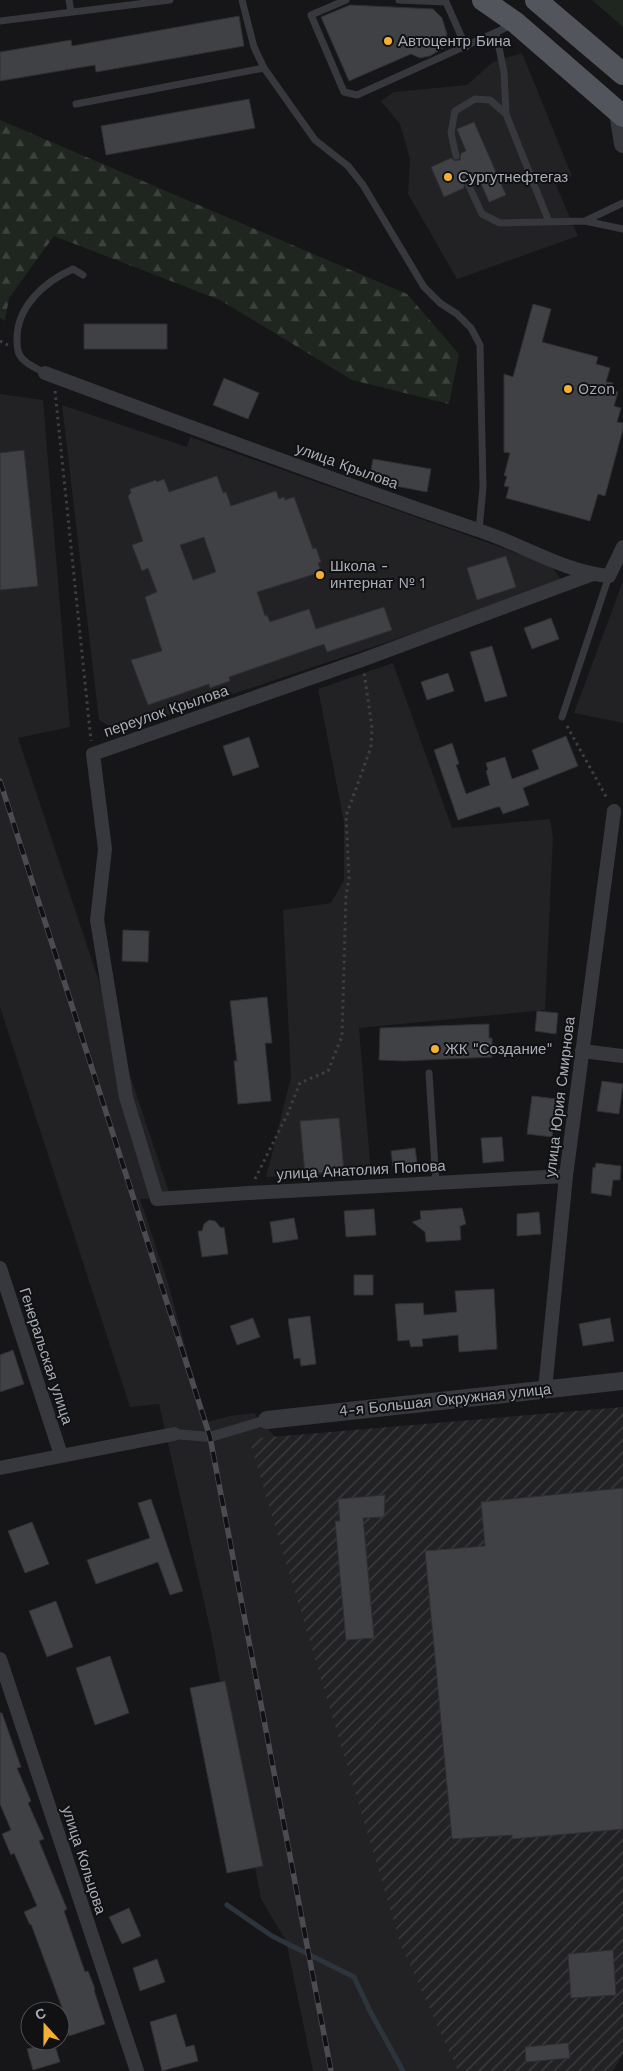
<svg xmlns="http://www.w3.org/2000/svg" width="623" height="2071" viewBox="0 0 623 2071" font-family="'Work Sans',sans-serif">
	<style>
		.built { fill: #222225 }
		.industrial { fill: url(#industrial-furrows) }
		.green { fill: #1e261f }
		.forest { fill: url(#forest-firs) }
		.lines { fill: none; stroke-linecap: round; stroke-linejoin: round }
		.stream { stroke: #2c353c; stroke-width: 5 }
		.building { fill: #404145; stroke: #303034; fill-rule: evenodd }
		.path { stroke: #3d3f44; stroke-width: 3; stroke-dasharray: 2.5 4; stroke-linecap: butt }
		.service { stroke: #37383d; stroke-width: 7 }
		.pedestrian { stroke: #37383d; stroke-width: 10 }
		.minor { stroke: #37383d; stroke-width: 14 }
		.tertiary { stroke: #37383d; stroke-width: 18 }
		.primary { stroke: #53555c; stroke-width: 22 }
		.rail-casing { stroke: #4a4c52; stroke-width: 5.5 }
		.rail { stroke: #111113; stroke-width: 4; stroke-dasharray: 11; stroke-linecap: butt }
		.poi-dot { fill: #f2b134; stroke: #111113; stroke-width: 2 }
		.labels { text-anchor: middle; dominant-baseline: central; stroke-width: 4; stroke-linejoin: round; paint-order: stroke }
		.poi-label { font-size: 15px; fill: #a8adb8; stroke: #111113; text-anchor: start }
		.street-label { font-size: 15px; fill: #a8adb8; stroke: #111113 }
	</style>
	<defs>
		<pattern id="industrial-furrows" width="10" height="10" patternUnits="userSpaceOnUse" patternTransform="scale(1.25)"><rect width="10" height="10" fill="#222225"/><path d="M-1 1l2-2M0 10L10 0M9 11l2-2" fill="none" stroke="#3f3f43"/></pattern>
		<pattern id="forest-firs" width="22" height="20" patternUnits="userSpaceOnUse" patternTransform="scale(1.25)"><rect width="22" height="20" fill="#1e261f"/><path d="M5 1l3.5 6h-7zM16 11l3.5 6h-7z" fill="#3c433d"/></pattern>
	</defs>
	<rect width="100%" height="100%" fill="#161618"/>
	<path class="built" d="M522 53 572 176 556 185 578 236 457 279 408 194 410 159 400 124 381 101 394 92 467 85 493 62Z
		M0 394 43 400 70 727 18 738 171 1198 140 1199 168 1283 189 1360 208 1422 230 1416 254 1413 282 1445 465 2071H313L286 1941 261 1899 210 1628 159 1404 130 1407 0 1007Z
		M62 405 187 447 190 437 500 547 552 567 563 583 120 732 99 720Z
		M623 581V723L574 713Z
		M393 663 452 828 550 819 553 837 545 1010 359 1028 371 1173 266 1177 291 1078 283 910 331 903 344 880V822L318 689Z"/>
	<path class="industrial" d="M623 1407V2054L613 2071H458L401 1945 249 1439Z"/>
	<path class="green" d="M592 0H623V27Z"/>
	<path class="forest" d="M0 120 407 294 459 354 449 404 352 380 220 300 54 236 9 298 5 321 0 318Z"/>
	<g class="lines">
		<path class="stream" d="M227 1905 272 1936 354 1977 370 2011 403 2071"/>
	</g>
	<path class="building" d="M350 5 433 9 442 18 447 34 443 48 430 56 420 58 411 54 349 81 321 17Z
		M239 16 244 46 96 72 95 65 0 81V52L71 40 72 46Z
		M249 99 255 128 106 155 101 126Z
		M474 122 506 195 489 202 480 181 474 184 467 181 464 183V188L444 197 431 167 451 158 455 161 460 160 461 153 466 151 457 129Z
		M533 304 551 309 542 342 598 357 596 364 610 368 606 382 613 383 611 390 618 392 614 406 621 408 617 422 623 423V429L605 496 598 494 590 521 506 498 509 487 504 486 507 476H504L510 453 504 452V374L513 377Z
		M84 324H167V349H84Z
		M224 378 259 393 248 419 213 405Z
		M24 450 38 586 0 590V453Z
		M373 459 431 469 427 492 369 481Z
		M217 476 223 493 226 492 231 506 276 491 279 499 284 497 285 500 294 497 313 549 316 548 321 562 318 563 321 572 257 592 265 616 267 615 270 622 309 609 316 629 384 607 392 630 327 652 324 644 229 677 230 681 210 688 209 684 148 705 131 660 162 651 145 597 157 592 148 568 142 571 132 545 143 541 128 496 131 493 130 489 156 480 157 482 164 479 169 492ZM204 537 216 572 193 580 180 545Z
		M506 556 516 587 477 600 467 568Z
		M551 618 559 639 532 649 524 628Z
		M492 646 507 696 485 702 470 652Z
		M448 673 454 691 427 700 421 682Z
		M566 736 578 766 523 788 529 805 503 814 500 807H497L458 820 434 750 452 743 459 764 456 765 466 794 490 785 486 771 488 770 486 763 505 757 512 779 539 769 532 750Z
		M249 737 259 767 233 776 223 746Z
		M123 930 149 931 148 962 122 961Z
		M267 997 272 1043H265L271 1101 238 1104 234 1061H237L230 1001Z
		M537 1011 558 1013 556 1034 535 1031Z
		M489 1024V1038H492V1057L403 1061 379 1060 380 1028Z
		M602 1081 623 1084 619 1114 597 1111Z
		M532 1096 557 1099 552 1137 527 1134Z
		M339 1118 344 1171 305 1174 300 1121Z
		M502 1137 504 1161 483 1163 481 1138Z
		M415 1148 417 1162 393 1166 391 1151Z
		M596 1163 621 1166 620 1180H613L611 1196 591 1193 593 1167 595 1168Z
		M462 1208 466 1224 460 1226 461 1240 426 1242 425 1232 412 1222 421 1219 420 1211Z
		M374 1209 376 1235 346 1237 344 1211Z
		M539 1212 541 1234 517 1236V1214Z
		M294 1218 298 1239 273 1243 270 1222Z
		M209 1220 215 1221 221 1228 224 1227 228 1254 202 1257 198 1231H202L204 1224Z
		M354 1275H373V1295H354Z
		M494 1289 497 1349 459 1352 458 1335 422 1339 423 1346 411 1347 409 1340 398 1341 395 1304 423 1303 424 1315 457 1312 455 1291Z
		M310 1316 316 1364 301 1366 300 1358 294 1359 288 1319Z
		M253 1318 260 1337 237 1345 230 1326Z
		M610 1318 614 1341 583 1346 579 1324Z
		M13 1350 24 1384 0 1392V1355Z
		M623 1488V1829L512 1839V1835L452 1839 425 1551 485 1546 481 1502Z
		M385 1495 384 1517 363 1518 374 1638 346 1640 335 1521H340L338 1499Z
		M151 1499 183 1591 170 1595 158 1562 96 1584 87 1560 150 1538 138 1503Z
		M32 1522 49 1564 25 1573 8 1531Z
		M56 1601 73 1647 47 1657 29 1611Z
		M110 1656 129 1713 95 1725 76 1668Z
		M225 1681 263 1866 227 1873 190 1688Z
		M0 1713H2L21 1767 17 1768 31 1801 28 1803 44 1839 39 1841 67 1909 64 1911 85 1972 88 1971 95 1989 94 1990 105 2024 69 2036 64 2021H67L31 1924 30 1925 24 1912 37 1906 14 1853 11 1855 2 1834 11 1830 0 1804Z
		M129 1908 141 1936 122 1944 109 1917Z
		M613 1950 616 1995 571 1998 568 1954Z
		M157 1959 165 1982 140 1991 133 1968Z
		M176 2014 186 2047 194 2045 198 2061 162 2071 150 2022Z
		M54 2042 60 2062 33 2070 27 2049Z
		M568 2043 570 2058 526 2062 525 2047Z"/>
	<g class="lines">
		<path class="path" d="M0 341 8 345
			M55 391 91 741
			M567 726 608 800
			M255 1179 288 1113 300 1083 328 1071 342 1036 346 895 349 879 346 816 371 747 372 728 364 672"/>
		<path class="service" d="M69 0 71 12
			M242 0 254 47 264 68 315 140 348 166 363 185 424 287 440 303 457 314 471 328 480 345 483 487 479 530
			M346 0 311 15 344 92 357 95 512 25
			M399 0 446 2 466 47
			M0 21 170 0
			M496 33 504 72 506 114 549 222
			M76 104 264 68
			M456 156 451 133 455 111 475 99 490 100 506 114
			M469 186 482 214 500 223 585 221 623 229
			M585 221 623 203
			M45 373C38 369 30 366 25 361 18 356 17 349 17 341 16 307 44 282 73 269L83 275
			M562 717 609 576
			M429 1073 436 1183"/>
		<path class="pedestrian" d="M174 1434 210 1437 267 1420"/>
		<path class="minor" d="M45 373C190 427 335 481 481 531 523 545 565 572 609 576L623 547
			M582 1051 623 1056
			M566 1176 249 1193 157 1199 126 1097 97 920 105 849 93 754 362 660 593 574
			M0 1268 61 1455
			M545 1389 566 1176 614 811
			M0 1468 174 1434
			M0 1659 137 2071"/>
		<path class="tertiary" d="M618 112 623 144
			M267 1420 623 1381"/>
		<path class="primary" d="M483 0 516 23 623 116
			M536 0 623 74"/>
		<defs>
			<path id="rail" d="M0 781 210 1437 331 2071"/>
		</defs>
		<use href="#rail" class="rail-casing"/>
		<use href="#rail" class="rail"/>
	</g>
	<g class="poi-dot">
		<circle cx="388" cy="41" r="5"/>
		<circle cx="448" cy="177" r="5"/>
		<circle cx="568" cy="389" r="5"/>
		<circle cx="320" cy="575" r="5"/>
		<circle cx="435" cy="1049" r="5"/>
	</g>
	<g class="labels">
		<g class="poi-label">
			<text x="398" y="41">Автоцентр Бина</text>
			<text x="458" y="177">Сургутнефтегаз</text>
			<text x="578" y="389">Ozon</text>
			<text x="330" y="566">Школа -<tspan x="330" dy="17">интернат № 1</tspan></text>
			<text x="445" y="1049">ЖК "Создание"</text>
		</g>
		<g class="street-label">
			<text transform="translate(347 466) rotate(20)">улица Крылова</text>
			<text transform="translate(166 711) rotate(-19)">переулок Крылова</text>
			<text transform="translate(560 1097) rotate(-83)">улица Юрия Смирнова</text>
			<text transform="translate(361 1170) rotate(-3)">улица Анатолия Попова</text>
			<text transform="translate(46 1356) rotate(72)">Генеральская улица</text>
			<text transform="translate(445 1400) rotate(-6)">4-я Большая Окружная улица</text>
			<text transform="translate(84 1860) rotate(72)">улица Кольцова</text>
		</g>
	</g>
	<g transform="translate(45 2026) rotate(339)"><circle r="24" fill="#111113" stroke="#4d4f55"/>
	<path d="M0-4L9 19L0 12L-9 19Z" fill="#f2b134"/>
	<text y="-8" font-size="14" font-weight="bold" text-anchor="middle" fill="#a8adb8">С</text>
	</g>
</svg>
